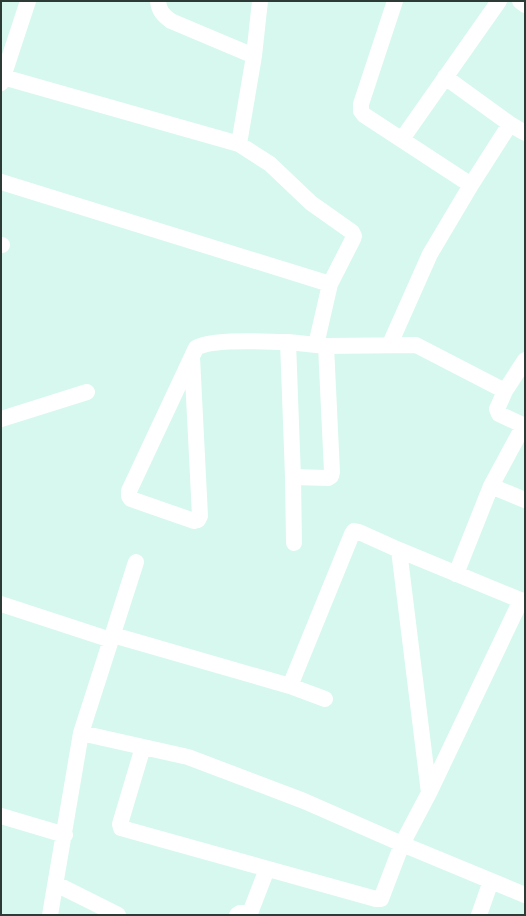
<svg xmlns="http://www.w3.org/2000/svg" width="526" height="916" viewBox="0 0 526 916" font-family="Ubuntu,sans-serif">
	<style>
		.lines { fill: none; stroke-linecap: round; stroke-linejoin: round }
		.minor { stroke: #fff; stroke-width: 16 }
	</style>
	<rect width="100%" height="100%" fill="#d6f8ee"/>
	<g class="lines">
		<path class="minor" d="M158 1C159 11 163 15 171 21L254 56
			M395 1 361 104V111L364 115 471 185
			M520 1 525 5
			M3 77 239 144 270 164 311 203 352 232 354 236 353 239 330 284 316 345
			M445 77 510 124 525 133
			M1 83 28 1
			M402 139 499 1
			M239 144 254 56 260 1
			M1 182 330 284
			M1 245H2
			M390 344 430 254 471 185 510 124
			M192 357 200 516 198 520 194 521 131 499 129 496V491L196 348C213 338 267 342 288 342
			M525 360 505 391 497 409 499 414 525 426
			M1 419 87 392
			M293 477 328 478 331 476 332 472 326 346 416 345 505 391
			M491 486 525 500
			M294 543 293 477 288 342 326 346
			M399 550 429 793
			M456 574 491 486 524 425
			M1 604 111 640
			M113 635 290 686 325 699
			M290 686 352 534 354 531 359 532 399 550 525 602
			M81 733 188 757 304 801 402 844 525 895
			M143 747 120 824 121 828 376 899H381L402 844 429 793 521 600
			M1 816 65 835
			M56 884 118 915
			M50 915 81 733 136 562
			M237 915 240 913H250L267 869
			M479 915 491 881"/>
	</g>
	<rect width="526" height="916" fill="none" stroke="#2d3b37" stroke-width="4"/>
</svg>
